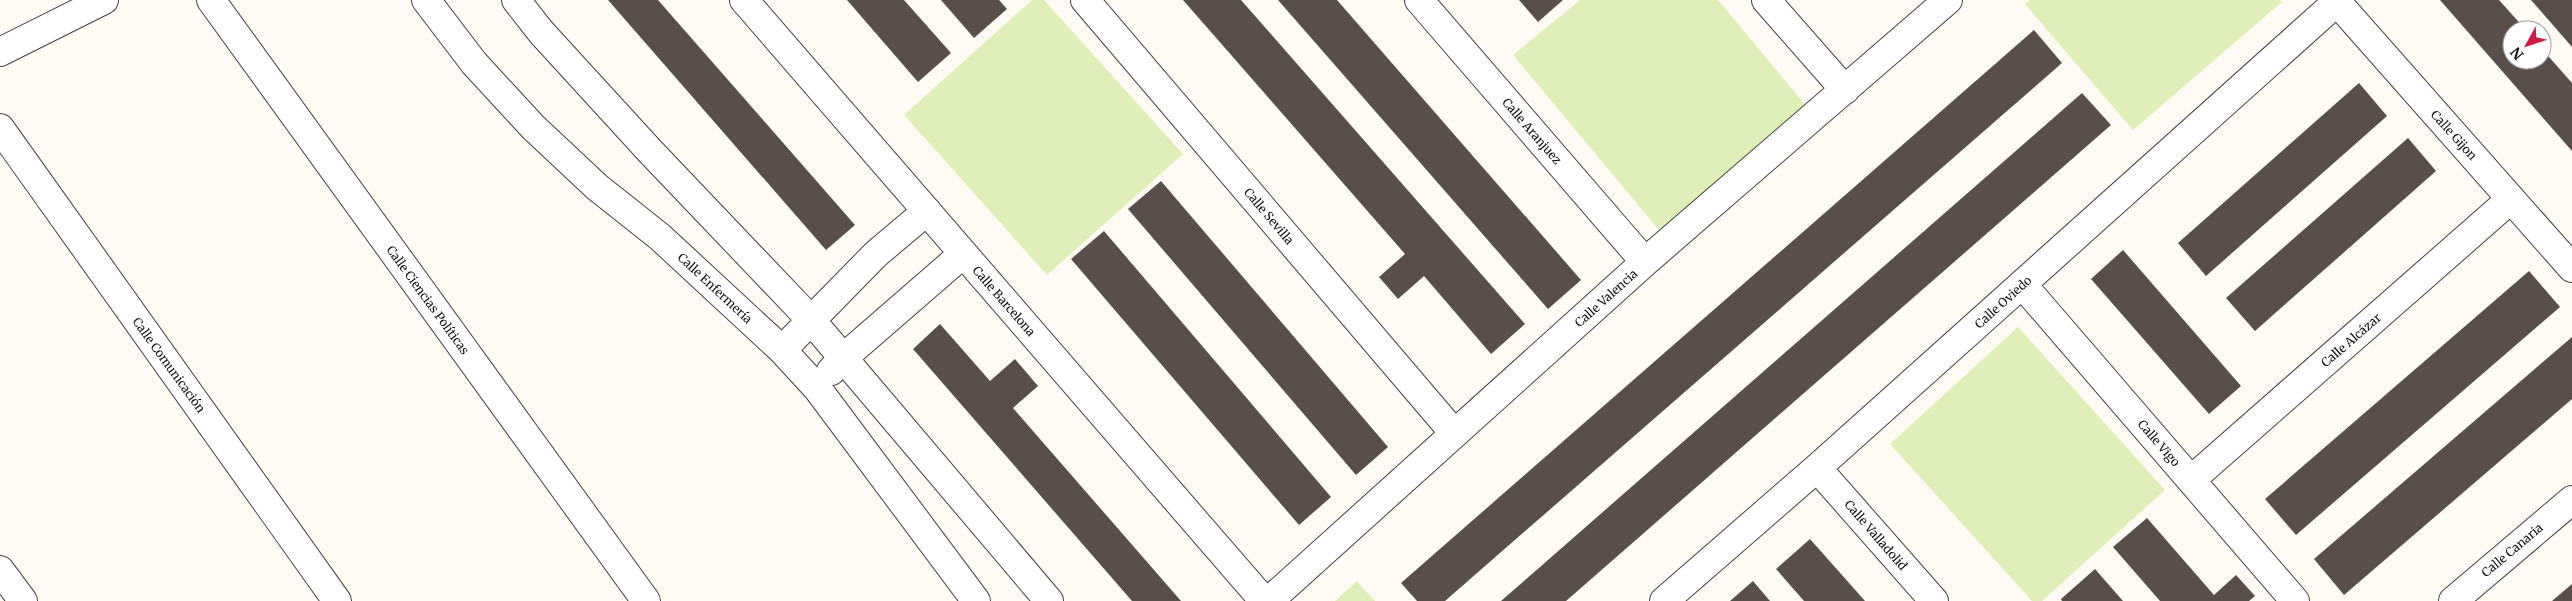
<svg xmlns="http://www.w3.org/2000/svg" width="2572" height="601" viewBox="0 0 2572 601" font-family="Merriweather,serif">
	<style>
		.green { fill: #dfefb8 }
		.building { fill: #5a4e4b }
		.lines { fill: none; stroke-linecap: round; stroke-linejoin: round }
		.minor-casing { stroke: #434343; stroke-width: 30 }
		.minor { stroke: #fff; stroke-width: 28 }
		.labels { text-anchor: middle; dominant-baseline: central; stroke-width: 5; stroke-linejoin: round; paint-order: stroke }
		.street-label { font-size: 12px; fill: #101010; stroke: #fff }
	</style>
	<rect width="100%" height="100%" fill="#fffaf3"/>
	<path class="green" d="M1032 0H1044L1183 154 1047 275 904 115Z
		M1580 0H1718L1807 107 1659 230 1513 55Z
		M2030 0H2280L2282 2 2133 130 2025 4Z
		M2018 327 2165 490 2042 601H2032L1890 444Z
		M1357 581 1375 601H1335Z"/>
	<path class="building" d="M608 0H658L855 225 826 250Z
		M847 0H904L951 53 918 82Z
		M941 0H999L1007 9 974 38Z
		M1183 0H1241L1525 324 1491 354 1424 276 1398 299 1379 277 1405 254Z
		M1278 0H1337L1581 280 1548 309Z
		M1519 0H1563L1538 22Z
		M2440 0H2499L2526 30H2512V60H2542V49L2572 83V151Z
		M2531 0H2572V47Z
		M2034 30 2062 63 1445 601H1417L1401 583Z
		M2359 83 2387 116 2206 276 2178 243Z
		M2082 93 2111 125 1566 601H1501Z
		M2408 138 2436 171 2255 331 2226 298Z
		M1161 181 1388 447 1356 475 1128 209Z
		M1104 231 1331 497 1299 525 1071 259Z
		M2123 250 2241 386 2209 414 2091 279Z
		M2529 271 2560 307 2296 535 2265 499Z
		M940 324 990 381 1015 359 1038 386 1013 408 1181 601H1132L913 349Z
		M2572 337V399L2344 595 2314 559Z
		M2147 518 2214 595 2236 575 2255 596 2249 601H2160L2113 547Z
		M1810 539 1865 601H1804L1776 569Z
		M2095 569 2123 601H2062L2061 599Z
		M1753 581 1770 601H1730Z
		M2572 584V601H2552Z"/>
	<g class="lines">
		<defs>
			<path id="minor" d="M211 0 646 601
				M426 0 474 63 533 127 597 187 660 237 782 350 817 388 976 601
				M516 0 541 32 649 150 811 320 1049 601
				M744 0 1264 601
				M1085 0 1454 433
				M1419 0 1645 262
				M1766 0 1845 90
				M2337 2 2572 268
				M0 52 104 0
				M0 128 337 601
				M2022 284 2295 601
				M782 350 876 254 927 211
				M831 371 842 359 963 254
				M1817 468 1934 601
				M2191 480 2511 199
				M0 570 23 601
				M1269 601 1645 262 1948 0
				M1664 601 1817 468 2339 0
				M2453 601 2572 500"/>
		</defs>
		<use href="#minor" class="minor-casing"/>
		<use href="#minor" class="minor"/>
	</g>
	<g class="labels">
		<g class="street-label">
			<text transform="translate(1532 131) rotate(49)">Calle Aranjuez</text>
			<text transform="translate(2454 135) rotate(48)">Calle Gijon</text>
			<text transform="translate(1269 216) rotate(50)">Calle Sevilla</text>
			<text transform="translate(715 288) rotate(43)">Calle Enfermería</text>
			<text transform="translate(1606 298) rotate(-42)">Calle Valencia</text>
			<text transform="translate(428 300) rotate(54)">Calle Ciencias Políticas</text>
			<text transform="translate(1004 301) rotate(49)">Calle Barcelona</text>
			<text transform="translate(2003 302) rotate(-42)">Calle Oviedo</text>
			<text transform="translate(2351 340) rotate(-41)">Calle Alcázar</text>
			<text transform="translate(169 365) rotate(54)">Calle Comunicación</text>
			<text transform="translate(2159 443) rotate(49)">Calle Vigo</text>
			<text transform="translate(1876 535) rotate(49)">Calle Valladolid</text>
			<text transform="translate(2512 550) rotate(-40)">Calle Canaria</text>
		</g>
	</g>
	<g transform="translate(2527 45) rotate(230)"><circle r="24" fill="#ffffff" stroke="#9f9f9f"/>
	<path d="M0-4L9 19L0 12L-9 19Z" fill="#d11846"/>
	<text y="-8" font-size="14" font-weight="bold" text-anchor="middle" fill="#101010">N</text>
	</g>
</svg>
